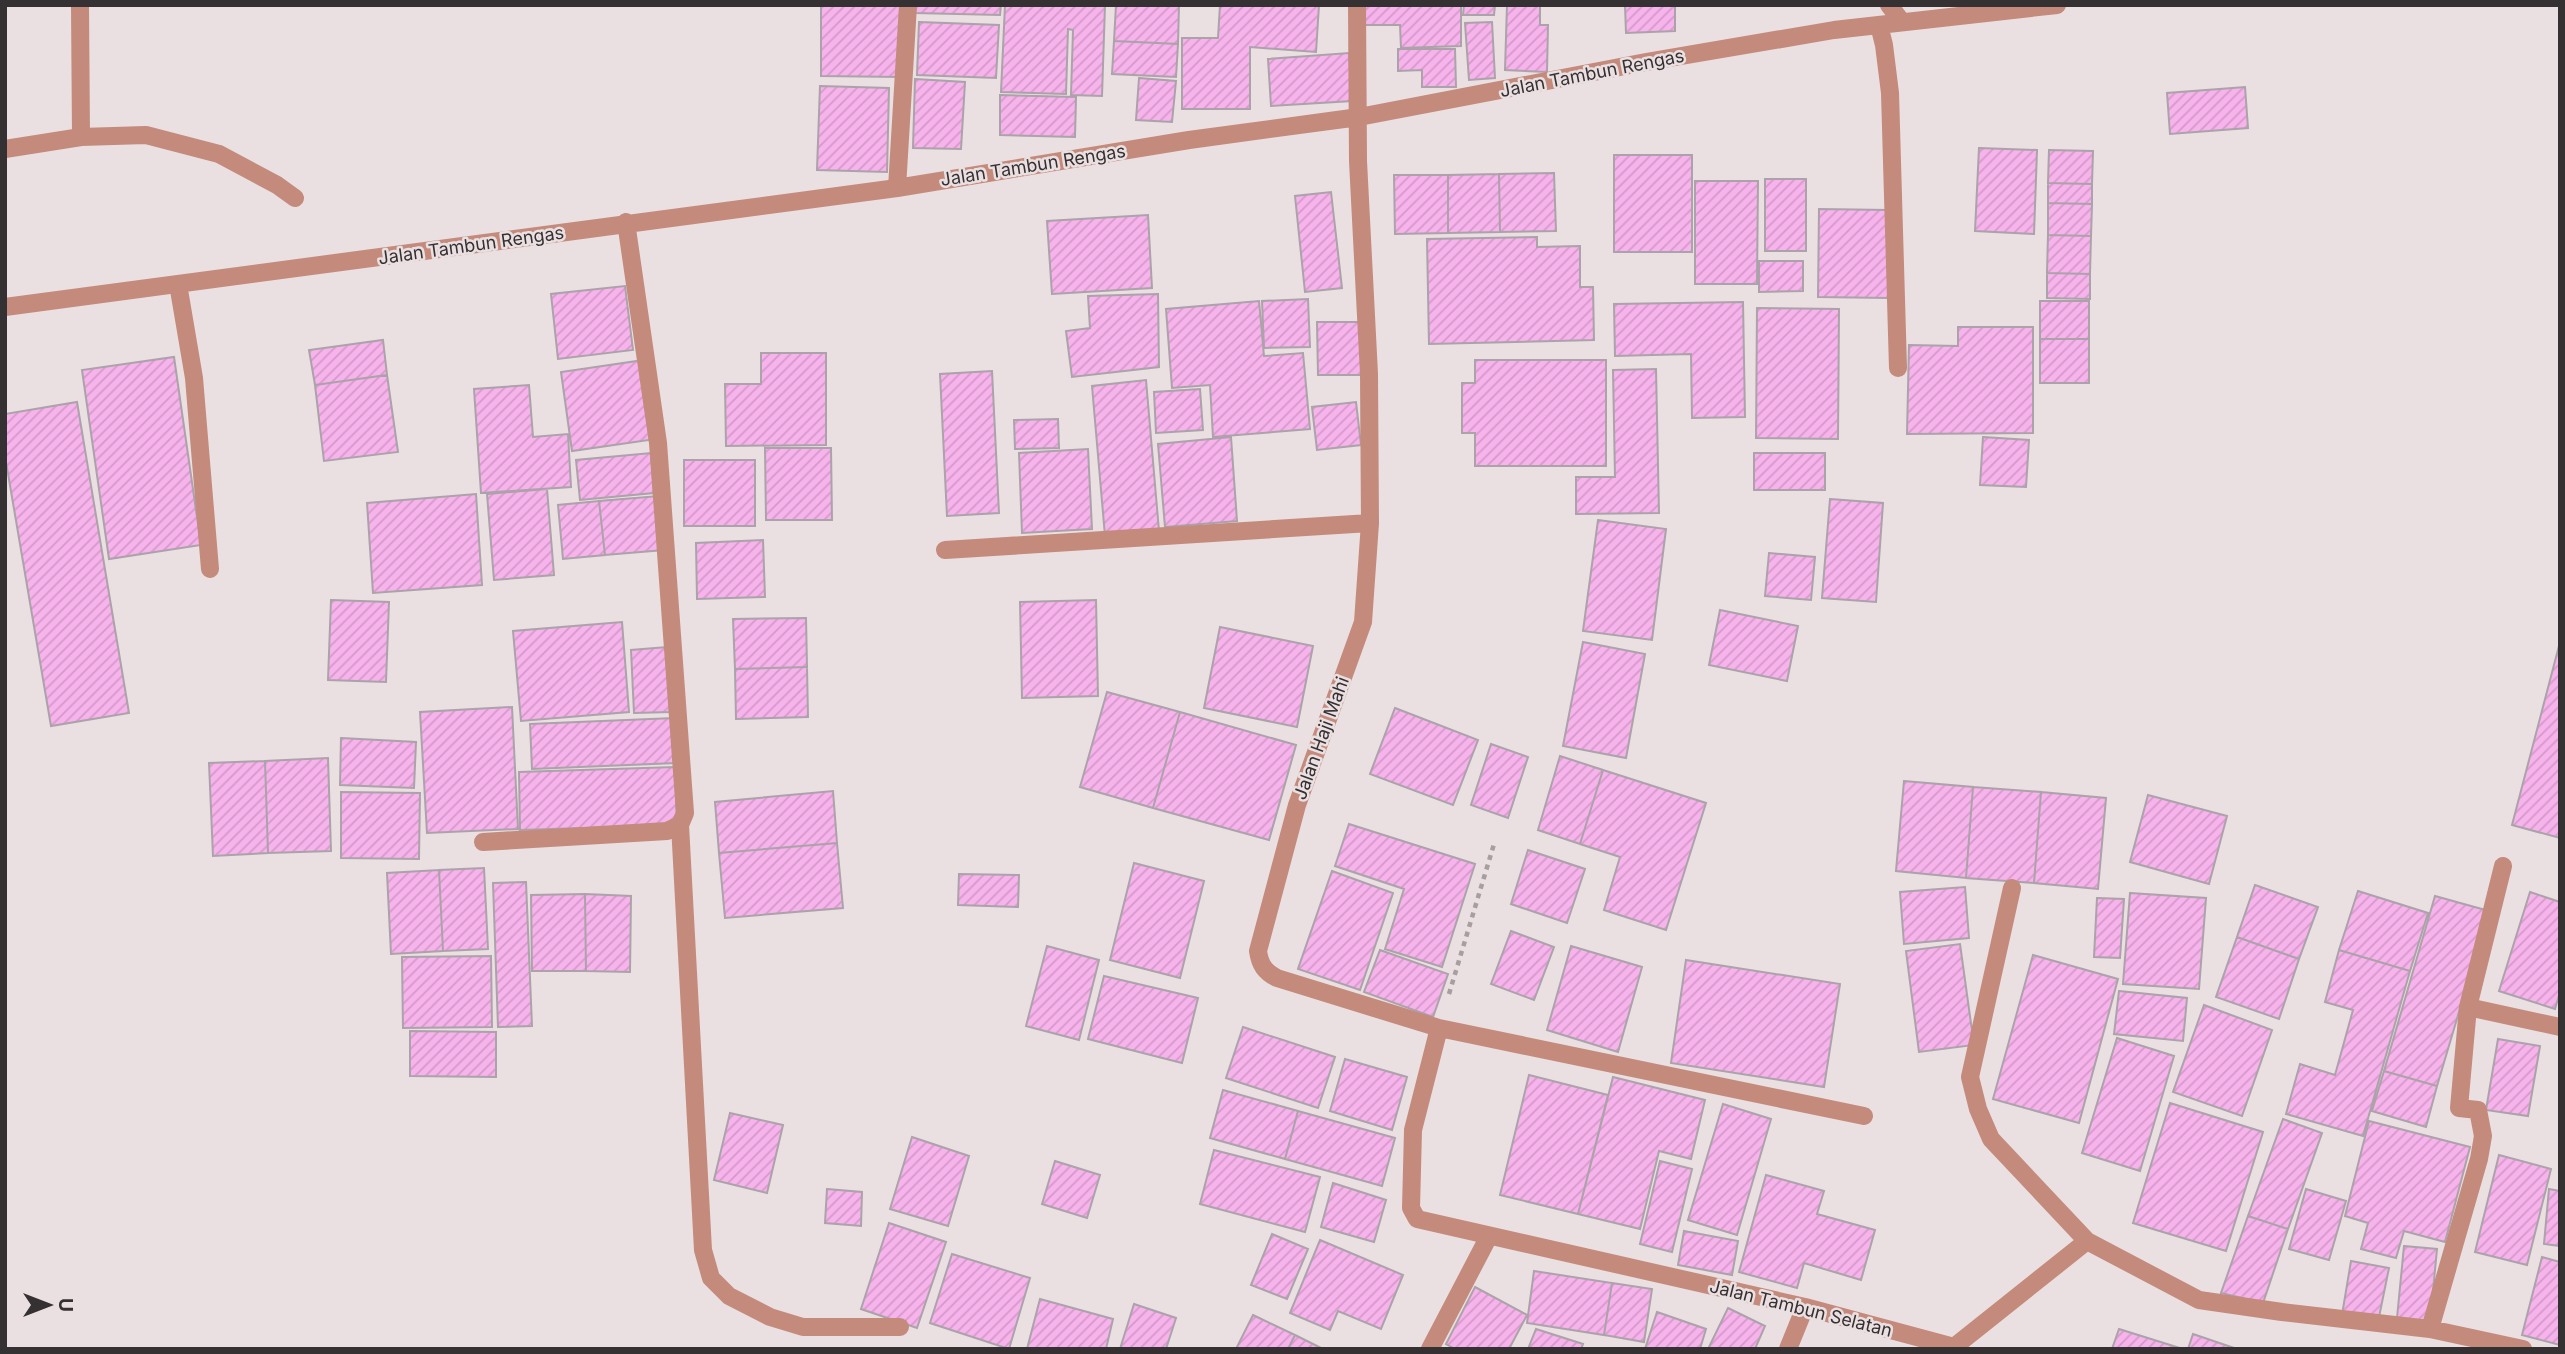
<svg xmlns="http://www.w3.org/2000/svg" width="2565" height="1354" viewBox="0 0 2565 1354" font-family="Inter,sans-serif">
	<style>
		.building { fill: url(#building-hatch); stroke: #aba3a9; stroke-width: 2 }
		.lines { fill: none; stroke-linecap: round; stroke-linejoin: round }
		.path { stroke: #a79ea0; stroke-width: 4.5; stroke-dasharray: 5 5; stroke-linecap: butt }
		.minor { stroke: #c48a7b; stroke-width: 18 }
		.labels { text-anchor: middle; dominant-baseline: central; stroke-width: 5; stroke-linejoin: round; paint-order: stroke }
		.street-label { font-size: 18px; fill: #353031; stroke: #eadfe1 }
	</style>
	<defs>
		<pattern id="building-hatch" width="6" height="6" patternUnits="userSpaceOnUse" patternTransform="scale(1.75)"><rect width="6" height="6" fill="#f7b3eb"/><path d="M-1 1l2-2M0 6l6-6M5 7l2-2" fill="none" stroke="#d49aca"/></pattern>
	</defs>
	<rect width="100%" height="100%" fill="#eadfe1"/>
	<path class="building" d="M821 5H900V77L821 76Z
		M916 5H1001L1000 15 915 13Z
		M1005 5H1105L1102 96 1071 95 1073 30 1068 29 1066 94 1001 92Z
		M1116 5H1179L1178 44 1114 41Z
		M1220 5H1319L1316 52 1250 47V109H1182V38H1218Z
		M1365 5H1461V46L1401 48 1400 25H1365Z
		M1464 5H1495L1494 15H1463Z
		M1507 5H1540V25H1548L1547 72 1505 70Z
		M1625 5H1675V31L1626 33Z
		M919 22 999 25 996 78 917 75Z
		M1492 22 1495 78 1469 80 1465 23Z
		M1114 41 1178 44 1176 77 1112 74Z
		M1398 49H1455L1456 87H1422V70L1398 71Z
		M1349 53 1352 101 1271 106 1268 59Z
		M1139 78 1176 81 1172 122 1136 120Z
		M915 79 965 82 961 149 913 148Z
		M820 86 889 88 887 172 817 170Z
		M2245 87 2248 128 2170 134 2167 93Z
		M1000 95 1076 97 1075 137 1000 135Z
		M1979 148 2037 150 2034 234 1975 231Z
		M2049 150 2093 151 2092 184 2048 183Z
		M1614 155H1692V252H1614Z
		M1554 173 1556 231 1500 232 1499 174Z
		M1499 174 1500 232 1448 233V175Z
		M1394 175H1448V233L1395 234Z
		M1765 179H1806V251H1765Z
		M1695 181H1758L1757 284H1695Z
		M2048 183 2092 184V204L2048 203Z
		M1331 192 1342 288 1305 292 1295 196Z
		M2048 203 2092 204 2091 236 2048 235Z
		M1819 209 1888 210V298L1818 297Z
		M1148 215 1152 288 1052 294 1047 221Z
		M2048 235 2091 236 2090 274 2047 273Z
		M1537 237V247L1580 246V287H1593L1594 340 1429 344 1427 239Z
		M1759 261H1803V291L1759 292Z
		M2047 273 2090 274V299L2047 298Z
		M625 286 633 350 558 359 551 294Z
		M1158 294 1159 367 1072 377 1066 331 1090 328 1088 296Z
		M1308 299 1310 347 1264 348 1262 301Z
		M1259 301 1264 356 1303 353 1310 429 1213 437 1210 385 1172 388 1166 309Z
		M2040 301H2089V339H2040Z
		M1743 302 1745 417 1692 418 1691 354 1615 356 1614 304Z
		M1757 308 1839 309 1838 439 1756 438Z
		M1317 322H1365L1366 375H1318Z
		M1958 327H2033V433L1907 434 1909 345 1958 346Z
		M2040 339H2089V383H2040Z
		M383 340 387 375 315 385 309 350Z
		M761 353H826V445L726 446 725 384H761Z
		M174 357 201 545 109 559 82 370Z
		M644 360 656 439 572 451 561 372Z
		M1475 360H1606V466H1475V433H1462V383H1475Z
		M1656 369 1659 513 1576 514V477H1615L1613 370Z
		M992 371 999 513 947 516 940 374Z
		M387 375 398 452 324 461 315 385Z
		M1146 380 1159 531 1105 536 1092 386Z
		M529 385 533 437 568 434 571 487 481 493 474 389Z
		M1200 389 1203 430 1156 433 1154 392Z
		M77 402 129 713 51 726 5 456V414Z
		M1356 402 1361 445 1317 450 1312 407Z
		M1058 419 1059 448 1015 449 1014 420Z
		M1231 437 1237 521 1165 527 1158 444Z
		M1983 437 2029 440 2026 487 1980 485Z
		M765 448H831L832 520H766Z
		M1088 449 1092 529 1022 533 1019 453Z
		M651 453 654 493 580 500 576 460Z
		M1754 453H1825V490H1754Z
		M684 460H755V526H684Z
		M547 489 554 575 494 580 487 494Z
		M476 494 482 585 373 593 367 503Z
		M659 496 664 550 605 555 599 501Z
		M1830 499 1883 503 1876 602 1822 598Z
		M599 501 605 555 563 559 558 505Z
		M1598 520 1666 529 1652 640 1583 631Z
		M763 540 765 597 697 599 696 543Z
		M1769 553 1815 557 1811 600 1765 596Z
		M331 600 389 602 386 682 328 680Z
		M1096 600 1098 696 1022 698 1020 602Z
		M1720 610 1798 626 1787 681 1709 665Z
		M806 618 807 667 735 669 733 619Z
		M622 622 629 712 521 721 513 631Z
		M1220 627 1313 646 1297 727 1204 708Z
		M1583 642 1645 654 1626 758 1563 746Z
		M2560 642V838L2512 825Z
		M667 647 670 712 634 713 631 650Z
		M807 667 808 717 736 719 735 669Z
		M1107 692 1180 712 1153 808 1080 787Z
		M512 707 518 829 427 833 420 712Z
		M1395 708 1478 740 1453 805 1370 774Z
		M1180 712 1296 745 1269 840 1153 808Z
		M674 718 676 763 532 769 530 724Z
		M341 738 416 742 414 788 340 785Z
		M1491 744 1528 757 1508 818 1471 805Z
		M1560 756 1603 770 1580 844 1538 830Z
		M328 758 331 851 268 853 265 761Z
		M265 761 268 853 213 856 209 763Z
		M675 767 677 825 520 830 519 772Z
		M1603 770 1706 803 1666 930 1604 910 1620 857 1580 844Z
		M1904 781 1973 787 1966 878 1896 871Z
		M1973 787 2041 792 2034 883 1966 878Z
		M833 791 837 843 719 853 715 802Z
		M341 792 420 793 419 859 341 858Z
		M2041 792 2106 798 2098 889 2034 883Z
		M2148 795 2227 816 2209 884 2130 862Z
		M1349 824 1475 864 1442 967 1385 949 1404 889 1335 866Z
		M837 843 843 908 725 918 719 853Z
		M1528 850 1585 869 1567 923 1511 904Z
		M1134 863 1204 881 1180 978 1110 960Z
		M484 868 488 949 443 951 439 870Z
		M439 870 443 951 391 954 387 873Z
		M1332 871 1393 893 1360 990 1298 969Z
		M959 874 1019 875 1018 907 958 905Z
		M526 882 532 1026 498 1027 493 883Z
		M2255 885 2318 907 2299 959 2237 937Z
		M1965 887 1969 938 1904 944 1900 892Z
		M2358 891 2428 913 2410 971 2339 950Z
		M2530 892 2560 902V992L2555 1009 2499 991Z
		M2130 893 2206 898 2199 989 2123 984Z
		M585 894 586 971H532L531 895Z
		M585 894 631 896 630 972 586 971Z
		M2435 896 2489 911 2437 1086 2384 1071Z
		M2097 898 2124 899 2120 958 2094 957Z
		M1511 931 1554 947 1534 1000 1491 984Z
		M2237 937 2299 959 2279 1019 2216 997Z
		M1960 944 1974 1045 1919 1052 1906 951Z
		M1047 946 1099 960 1079 1040 1026 1026Z
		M1571 946 1642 967 1618 1052 1547 1030Z
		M1380 950 1448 974 1433 1017 1364 992Z
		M2339 950 2410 971 2363 1136 2286 1114 2300 1064 2335 1075 2353 1010 2325 1002Z
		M2033 955 2118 979 2079 1123 1993 1099Z
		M491 956 492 1027 403 1028 402 957Z
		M1686 960 1840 984 1824 1087 1671 1063Z
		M1104 976 1198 998 1182 1063 1088 1039Z
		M2119 991 2187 998 2183 1041 2114 1034Z
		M2204 1005 2272 1030 2242 1116 2173 1092Z
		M1243 1027 1335 1057 1318 1108 1226 1078Z
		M410 1031 496 1032V1077L410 1076Z
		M2117 1038 2174 1056 2140 1171 2082 1153Z
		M2498 1039 2540 1046 2528 1116 2486 1110Z
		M1345 1059 1407 1077 1392 1130 1330 1111Z
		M2384 1071 2437 1086 2426 1127 2372 1111Z
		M1529 1075 1608 1095 1578 1214 1500 1195Z
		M1613 1077 1705 1100 1691 1159 1659 1151 1640 1229 1578 1214Z
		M1223 1090 1298 1111 1285 1159 1210 1138Z
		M2170 1103 2263 1132 2226 1251 2133 1223Z
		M1723 1104 1771 1119 1737 1235 1688 1220Z
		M1298 1111 1395 1138 1382 1186 1285 1159Z
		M730 1113 783 1125 767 1193 714 1180Z
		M2283 1119 2322 1133 2288 1229 2248 1216Z
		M2369 1121 2470 1147 2445 1242 2404 1231 2396 1258 2361 1249 2368 1223 2345 1216Z
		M912 1137 969 1156 948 1226 890 1209Z
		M1214 1150 1320 1177 1305 1232 1200 1204Z
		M2499 1155 2551 1169 2527 1265 2475 1252Z
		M1055 1161 1100 1175 1087 1218 1042 1204Z
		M1660 1161 1692 1169 1672 1252 1640 1244Z
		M1766 1175 1824 1191 1817 1214 1875 1230 1861 1280 1804 1263 1797 1288 1739 1272Z
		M1333 1183 1386 1200 1374 1242 1321 1227Z
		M827 1189 862 1192 861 1226 825 1223Z
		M2306 1189 2346 1201 2329 1260 2289 1249Z
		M2549 1189 2560 1191V1246L2544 1244Z
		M2248 1216 2288 1229 2263 1303 2221 1293Z
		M889 1223 946 1242 917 1328 861 1309Z
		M1684 1231 1738 1241 1732 1275 1678 1265Z
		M1272 1234 1308 1249 1287 1299 1251 1285Z
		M1320 1240 1403 1275 1381 1329 1338 1311 1330 1330 1290 1313Z
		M2404 1246 2437 1249 2430 1322 2397 1318Z
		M952 1254 1030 1278 1009 1349 930 1323Z
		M2542 1257 2560 1262V1345L2522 1335Z
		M2351 1261 2389 1268 2378 1322 2342 1315Z
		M1534 1271 1612 1283 1604 1335 1527 1323Z
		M1612 1283 1652 1289 1644 1342 1604 1335Z
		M1475 1287 1527 1315 1509 1349H1455L1446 1344Z
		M1040 1299 1113 1319 1106 1349H1027Z
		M1134 1304 1176 1318 1166 1349H1120Z
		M1728 1308 1765 1326 1755 1349H1708Z
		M1657 1312 1706 1329 1700 1349H1645Z
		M1253 1315 1295 1335 1288 1349H1236Z
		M1536 1329 1583 1344 1581 1349H1528Z
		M2119 1329 2183 1349H2112Z
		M2193 1334 2237 1349H2188Z
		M1295 1335 1323 1349H1288Z"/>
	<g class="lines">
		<path class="path" d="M1449 994 1494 844"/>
		<path class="minor" d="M80 5 81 137
			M1357 5 1358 161 1369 374 1370 523 1363 622 1297 805 1258 951C1260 965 1265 972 1277 978L1439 1028 1413 1130 1411 1208 1417 1219 1805 1307 1954 1347 2087 1241 2199 1300 2282 1312 2430 1329 2523 1349
			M1889 5 1902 22
			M1879 25 1884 45 1890 93 1898 368
			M5 149 81 137 146 135 219 154 277 185 295 198
			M897 188 908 5
			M178 284 194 378 210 569
			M5 307 897 188 1189 140 1359 117 1646 62 1834 30 2057 5
			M945 550 1370 523
			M680 825 703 1250 711 1278 729 1296 770 1317 803 1327H900
			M483 842 667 831 680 825 685 813 658 443 626 222
			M2503 866 2468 1007 2560 1027
			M2012 888 1970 1077 1978 1109 1991 1139 2087 1241
			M1439 1028 1864 1116
			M2430 1329 2479 1159 2483 1136 2478 1110 2459 1108 2468 1007
			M1430 1349 1489 1236
			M1788 1349 1805 1307"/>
	</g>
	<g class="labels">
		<g class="street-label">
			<text transform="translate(1592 73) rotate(-11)">Jalan Tambun Rengas</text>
			<text transform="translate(1033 165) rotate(-9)">Jalan Tambun Rengas</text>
			<text transform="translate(471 245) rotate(-8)">Jalan Tambun Rengas</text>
			<text transform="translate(1321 738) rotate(-70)">Jalan Haji Mahi</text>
			<text transform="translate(1801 1308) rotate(14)">Jalan Tambun Selatan</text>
		</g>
	</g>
	<rect width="2565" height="1354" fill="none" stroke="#353031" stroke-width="14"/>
	<g transform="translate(49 1305) rotate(90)" stroke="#eadfe1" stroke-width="5" paint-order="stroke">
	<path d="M0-5L12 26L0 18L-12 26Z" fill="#353031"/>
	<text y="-10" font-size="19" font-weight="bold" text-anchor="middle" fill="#353031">U</text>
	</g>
</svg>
